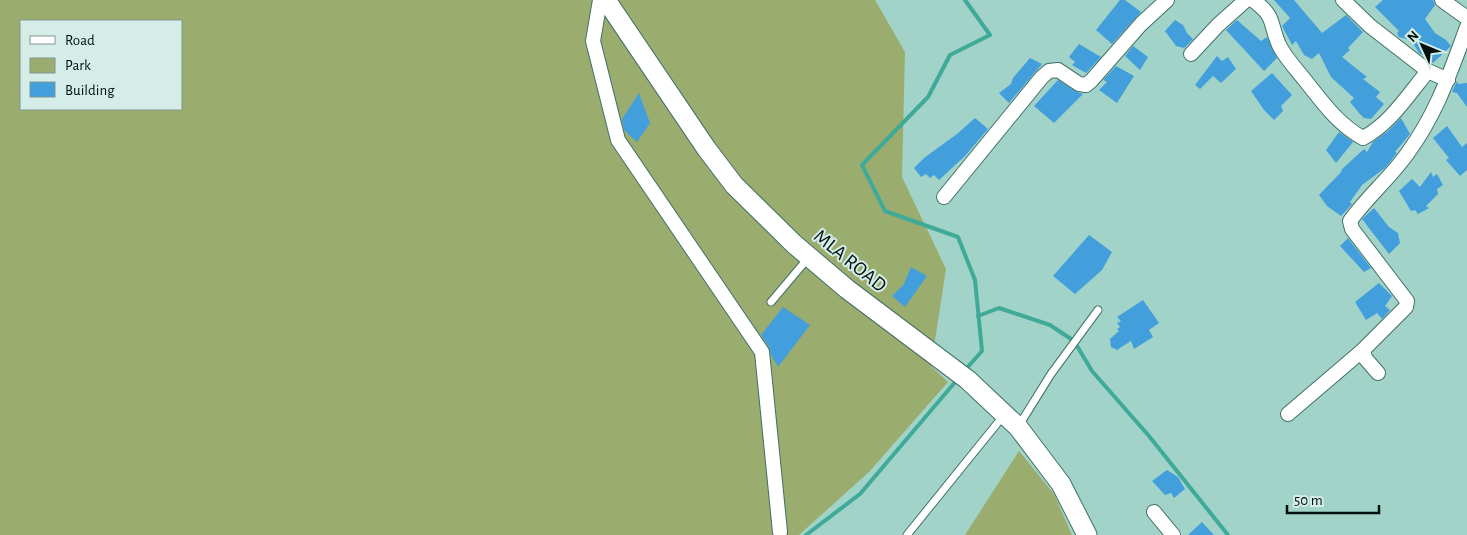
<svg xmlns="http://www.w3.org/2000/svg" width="1467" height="535" viewBox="0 0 1467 535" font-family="'Alegreya Sans',sans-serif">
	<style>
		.green { fill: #9bac6f; fill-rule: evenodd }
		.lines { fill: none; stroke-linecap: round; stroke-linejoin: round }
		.stream { stroke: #40aa99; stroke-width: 4 }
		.building { fill: #429fdc }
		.lane-casing { stroke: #417168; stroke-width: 9 }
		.street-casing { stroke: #417168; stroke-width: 16 }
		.secondary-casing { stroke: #417168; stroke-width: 21 }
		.lane { stroke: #fff; stroke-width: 7 }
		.street { stroke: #fff; stroke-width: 14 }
		.secondary { stroke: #fff; stroke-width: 19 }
		.labels { text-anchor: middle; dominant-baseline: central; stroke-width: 4; stroke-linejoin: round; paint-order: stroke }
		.street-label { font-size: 20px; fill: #01100d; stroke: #d5ede8 }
	</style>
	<rect width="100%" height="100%" fill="#a1d3c8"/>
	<path class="green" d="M0 0H875L905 52 902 177 946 269 931 366 948 382 869 472 799 535H0ZM21 21H181V109H21Z
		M1019 451 1054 494 1072 535H965Z"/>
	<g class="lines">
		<path class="stream" d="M965 0 990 35 950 55 928 97 862 165 885 211 958 237 975 280 982 351 966 369
			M978 316 999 308 1050 325 1074 341 1092 371 1149 436 1228 535
			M806 535 860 494 956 381"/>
	</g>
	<path class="building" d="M1120 0H1125L1141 12 1112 44 1096 30Z
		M1274 0H1294L1322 33 1346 15 1363 32 1348 48 1350 50 1342 57 1367 77 1363 79 1380 92 1376 97 1384 104 1371 119 1364 118 1359 113 1350 102 1354 98 1331 77 1319 53 1312 59 1304 55 1296 41 1292 45 1282 26 1290 18Z
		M1383 0H1433L1435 5 1425 19 1435 33 1446 40 1451 46 1433 63 1426 57 1419 53 1411 40 1399 37 1397 33 1399 31 1375 7Z
		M1175 20 1183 25 1187 33 1193 39 1184 48 1176 46 1165 31Z
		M1237 20 1261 41 1267 37 1277 58 1264 71 1226 30Z
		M1079 44 1101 57 1086 73 1072 65 1075 62 1069 57Z
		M1133 46 1148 57 1140 70 1125 56Z
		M1217 56 1222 61 1228 57 1236 69 1221 83 1213 76 1200 89 1195 85Z
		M1030 58 1042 64 1009 103 999 93 1011 84 1013 78Z
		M1116 66 1134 76 1117 103 1099 90 1107 82 1103 80Z
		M1272 73 1292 95 1281 106 1283 111 1274 120 1264 110 1251 91Z
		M1058 80 1075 91 1083 94 1054 123 1034 106Z
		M1457 81 1458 84 1467 83V107L1457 93 1452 92Z
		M639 93 650 123 637 142 624 130 622 119Z
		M975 118 988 129 965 156 939 180 934 175 930 178 926 174 921 177 914 168 924 158 957 134Z
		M1401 118 1410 134 1395 152 1397 153 1385 168 1362 185 1350 202 1352 204 1341 216 1327 206 1319 195 1342 171 1341 170 1364 149 1367 152 1373 142 1388 131Z
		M1447 126 1462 147 1467 143V170L1460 176 1446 160 1449 158 1433 138Z
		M1339 132 1353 142 1336 163 1326 150Z
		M1431 172 1433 177 1437 174 1443 185 1437 189 1438 194 1426 206 1429 208 1418 214 1415 210 1411 211 1399 191 1412 179 1420 187Z
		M1374 208 1389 227 1398 233 1400 243 1389 254 1362 219Z
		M1089 235 1112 252 1102 270 1075 294 1053 276Z
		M1348 238 1371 268 1364 272 1340 246Z
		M911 267 927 276 905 307 892 296 904 284Z
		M1379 283 1392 296 1385 306 1390 310 1382 319 1377 313 1366 320 1355 302Z
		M1143 300 1159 323 1149 330 1153 337 1134 349 1131 341 1117 350 1111 347 1110 339 1119 331 1117 329 1120 327 1117 323 1121 321 1117 317Z
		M783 307 810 325 778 367 771 355 769 347 761 335Z
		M1167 470 1178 477 1185 489 1174 498 1171 493 1165 495 1152 481Z
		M1202 522 1214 535H1188Z"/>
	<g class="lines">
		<defs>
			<path id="lane" d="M771 302 809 257
				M1018 427 1051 374 1098 310
				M907 535 1004 415"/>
			<path id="street" d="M600 0 593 41 618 140 762 352 780 532
				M1253 0C1276 17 1269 22 1279 45 1285 57 1295 68 1304 79 1321 100 1338 125 1363 138 1390 124 1408 95 1428 71
				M1343 0 1370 26 1428 71 1448 80
				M1442 0 1467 18
				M1191 54 1218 25 1246 0
				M944 197 1042 77 1049 71 1058 70 1079 84 1086 85 1091 81 1141 24 1167 0
				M1378 373 1365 358 1363 350 1406 307 1407 301 1352 229 1350 221C1367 197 1390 178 1407 154 1437 113 1450 73 1467 27
				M1288 414 1363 350
				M1154 512 1173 535"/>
			<path id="secondary" d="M606 0 706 148 734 185 794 244 847 289 968 380 1018 427 1061 484 1087 535"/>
		</defs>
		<use href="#lane" class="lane-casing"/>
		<use href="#street" class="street-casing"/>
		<use href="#secondary" class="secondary-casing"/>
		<use href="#lane" class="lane"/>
		<use href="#street" class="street"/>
		<use href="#secondary" class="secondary"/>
	</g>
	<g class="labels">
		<g class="street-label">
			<text transform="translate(850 261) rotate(39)">MLA ROAD</text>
		</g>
	</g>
	<rect x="20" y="20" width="162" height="90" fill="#d5ede8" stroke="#809590"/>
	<rect x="30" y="36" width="25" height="8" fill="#ffffff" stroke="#809590"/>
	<text x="65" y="45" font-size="15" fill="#01100d">Road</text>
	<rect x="30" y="58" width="25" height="15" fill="#9bac6f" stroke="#809590"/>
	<text x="65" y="70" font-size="15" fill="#01100d">Park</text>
	<rect x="30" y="82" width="25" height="15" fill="#429fdc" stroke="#809590"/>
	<text x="65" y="95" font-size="15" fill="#01100d">Building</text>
	<g transform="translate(1422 45) rotate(314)" stroke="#d5ede8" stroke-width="4" paint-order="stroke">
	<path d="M0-4L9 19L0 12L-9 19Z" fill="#01100d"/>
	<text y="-8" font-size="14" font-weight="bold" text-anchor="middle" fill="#01100d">N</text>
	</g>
	<path d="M1287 505v8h92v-8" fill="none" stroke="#01100d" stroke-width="2.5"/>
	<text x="1294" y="505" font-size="15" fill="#01100d" stroke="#d5ede8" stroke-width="4" paint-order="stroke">50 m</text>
</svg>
